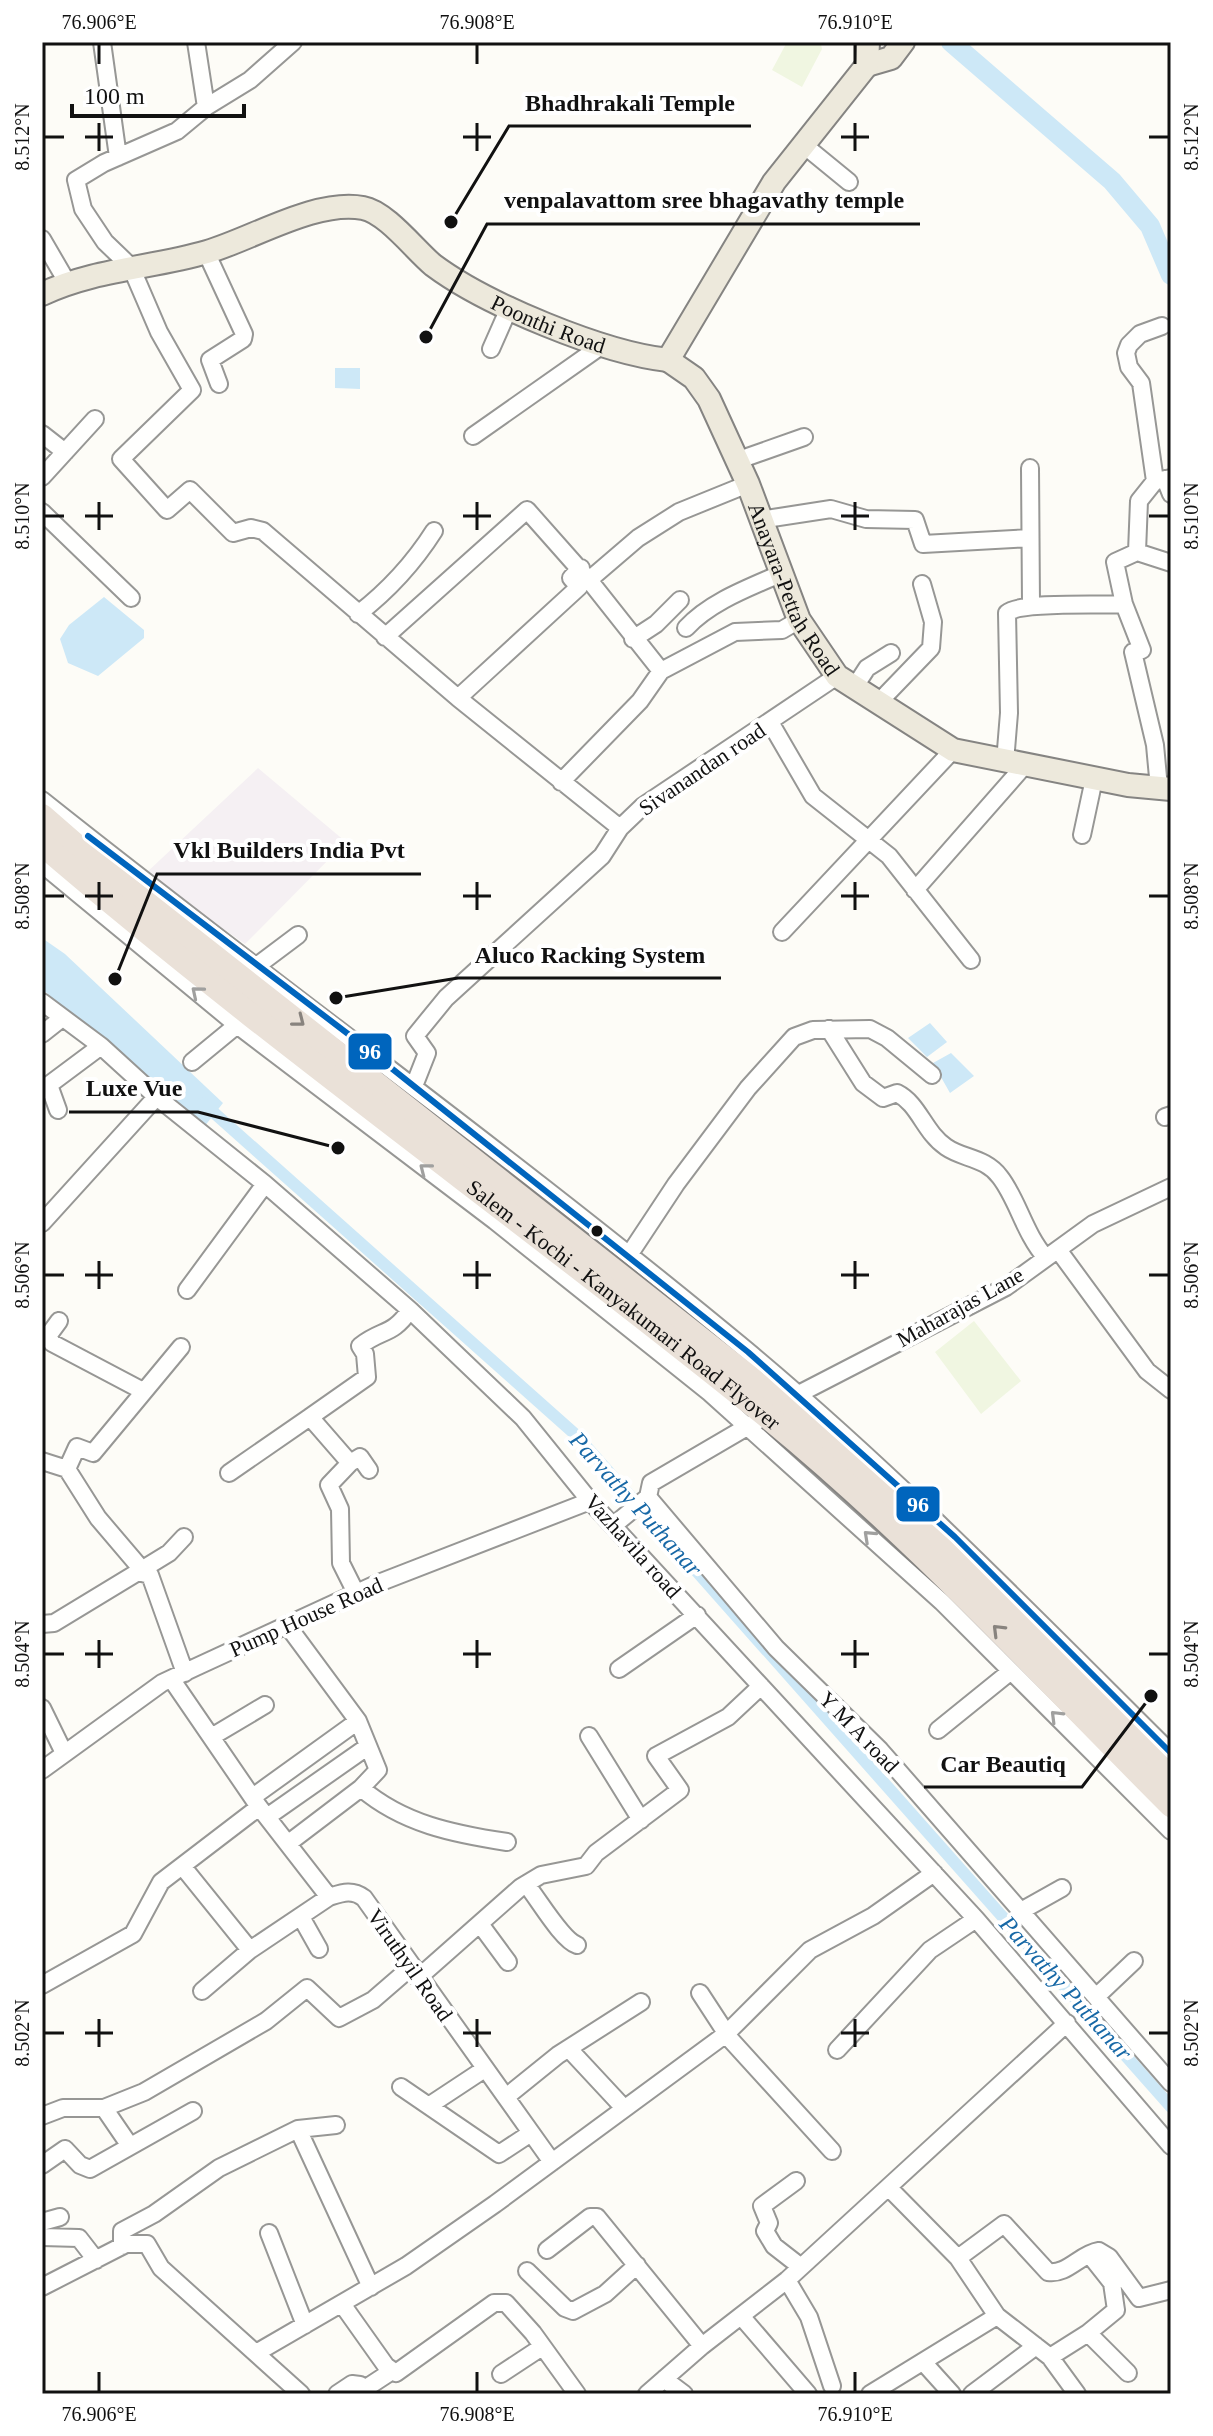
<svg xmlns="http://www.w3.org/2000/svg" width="1213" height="2436" viewBox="0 0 1213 2436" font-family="Georgia,serif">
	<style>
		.industrial { fill: #f5f0f3 }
		.pitch { fill: #f0f6e1 }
		.water { fill: #cde8f7 }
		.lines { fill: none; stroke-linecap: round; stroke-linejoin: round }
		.canal { stroke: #cde8f7; stroke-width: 12 }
		.river { stroke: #cde8f7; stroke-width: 20 }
		.minor-casing { stroke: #979795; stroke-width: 20 }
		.major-casing { stroke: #858482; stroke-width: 26 }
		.highway-casing { stroke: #858482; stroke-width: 28 }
		.minor { stroke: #fffffe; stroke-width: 16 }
		.major { stroke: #ede9dc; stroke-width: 22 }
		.highway { stroke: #eae1d8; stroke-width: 24 }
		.bus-1-casing { stroke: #fff; stroke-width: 12 }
		.bus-1 { stroke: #0065bd; stroke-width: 6 }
		.oneway { stroke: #a0a09f }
		.oneway2 { stroke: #88837e }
		.ticks { fill: none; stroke: #111; stroke-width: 3 }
		.bus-dot { fill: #111; stroke: #fff; stroke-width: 3 }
		.labels { text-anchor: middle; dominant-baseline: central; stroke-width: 8; stroke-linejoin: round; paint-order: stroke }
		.street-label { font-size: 22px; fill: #111; stroke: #fff }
		.water-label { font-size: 24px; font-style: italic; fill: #1768a6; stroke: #fff }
		.leader { fill: none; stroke: #111; stroke-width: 3 }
		.callout-dot { fill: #111; stroke: #fff; stroke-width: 3 }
		.callout-label { font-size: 24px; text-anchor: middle; font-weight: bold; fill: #111; stroke: #fff; stroke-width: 8; stroke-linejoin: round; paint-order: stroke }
		.line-badge { stroke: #fff; stroke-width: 3 }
		.badge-label { font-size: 22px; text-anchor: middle; font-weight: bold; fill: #fff }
		.neatline { fill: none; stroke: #111; stroke-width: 3 }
		.ticks-label { font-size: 20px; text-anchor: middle; fill: #111 }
	</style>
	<rect width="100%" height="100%" fill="#fdfcf7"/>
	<path class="industrial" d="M258 768 346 842 245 944 145 874Z"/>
	<path class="pitch" d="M787 42 821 44 822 49 802 87 772 70Z
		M974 1321 1021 1381 981 1414 935 1352Z"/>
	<path class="water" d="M335 368H360V389L335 388Z
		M104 597 144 630V638L98 676 68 663 60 639 69 625Z
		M42 938 65 954 223 1103 204 1127 42 989Z
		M930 1023 947 1042 927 1057 908 1038Z
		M951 1053 974 1076 950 1093 933 1063Z"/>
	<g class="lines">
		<path class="canal" d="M203 1103 576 1435 1171 2107"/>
		<path class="river" d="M951 42 1112 181 1150 226 1171 275"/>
		<defs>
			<path id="minor" d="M102 42 118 157
				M196 42 206 107
				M293 42 250 80 206 107 177 131 104 163 76 180 83 209 105 242 131 267 159 332 192 390 121 459 167 510 190 490 233 533 251 528 263 531 458 698 620 828
				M805 146 849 182
				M42 239 67 282
				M206 252 244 334 243 339 210 360 219 384
				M491 349 510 306
				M42 434 65 452
				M473 436 601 346
				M736 461 804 437
				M1030 468 1031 604
				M42 477 95 419
				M1165 479 1171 494
				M1155 481 1171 478
				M42 512 131 598
				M760 520 831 509 866 519 915 520 923 544 1030 538
				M1137 552 1171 563
				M589 580 661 671 735 632 782 630 799 620
				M1124 604 1142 650
				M358 614C389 590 413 564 434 531
				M686 628C710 602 748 588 780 574
				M385 637 527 510 589 580 638 538 679 512 748 484
				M633 639 656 624 680 600
				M1133 652 1155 745 1159 788
				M854 688 867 668 891 653
				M458 698 579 587 571 578 581 568
				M878 703 931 648 933 622 922 584
				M770 722 813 796 889 856 971 960
				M1005 762 1009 713 1007 613C1021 601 1100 606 1124 604L1115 562 1137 552 1139 501 1155 481 1141 383 1129 367 1126 353 1129 345 1140 334 1162 326
				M561 782 640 701 661 671
				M42 800C274 985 516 1159 745 1349 896 1475 1032 1615 1171 1753
				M1082 835 1094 779
				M42 864 237 1025 495 1221 710 1393 942 1602 1171 1831
				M915 890 1024 766
				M782 932 953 750
				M258 965 298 935
				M42 1002 101 1046 158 1098 265 1184 410 1310 523 1418 590 1501 976 1919 1171 2146
				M829 1029 863 1083 883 1098 897 1093C919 1104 924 1132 946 1147 963 1159 985 1157 1000 1177 1018 1200 1024 1233 1046 1258
				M42 1034 61 1019
				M192 1062 237 1025
				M49 1085 58 1110
				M414 1086 427 1053 415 1036 446 998 602 856 620 828 643 806 837 676
				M42 1090 101 1046
				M1165 1117 1171 1115
				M42 1223 160 1093
				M1059 1251 1147 1371 1171 1390
				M629 1255 676 1184 748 1088 794 1037 813 1030 870 1029 887 1038 932 1075
				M187 1290 265 1184
				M59 1321 48 1336 52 1343 143 1391
				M181 1347 93 1453 77 1447 67 1469 98 1518 138 1565V1572L169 1553 184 1537
				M789 1399 1006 1287 1093 1224 1171 1187
				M757 1421 651 1483 648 1497 776 1648 880 1750 1171 2083
				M42 1461 67 1469
				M350 1463 329 1485 340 1509 341 1563 356 1593
				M369 1470 360 1457 350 1463 310 1417 367 1377 365 1354 360 1346C383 1328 391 1337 410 1310
				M229 1473 310 1417
				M614 1525 648 1497
				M42 1624 54 1623 138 1572 150 1575 185 1673
				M287 1625 358 1721 378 1770 361 1788
				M619 1669 697 1615
				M172 1680 259 1807 329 1897C342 1893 352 1889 364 1898L552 2162
				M42 1708 64 1753
				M938 1730 1011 1671
				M213 1736 265 1705
				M589 1736 641 1820
				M42 1770 162 1683 196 1667 376 1584 590 1501
				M254 1796 358 1721
				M267 1817 367 1747
				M290 1842 361 1788C403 1824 454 1834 507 1842
				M183 1867 250 1950
				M526 1884C539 1900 562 1940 577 1945
				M1021 1911 1062 1888
				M301 1917 319 1949
				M480 1924 508 1962
				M418 1978 521 1887 541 1875 586 1866 596 1853 680 1790 656 1756 728 1717 761 1686
				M42 1985 133 1934 161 1882 259 1807
				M202 1991 250 1950 329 1897
				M700 1993 730 2039 832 2151
				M1096 1997 1134 1961
				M569 2049 623 2107
				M837 2050 930 1950 976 1919
				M401 2087 499 2154 531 2133
				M506 2097 558 2055 641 2002
				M430 2105 483 2070
				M104 2108 130 2146
				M42 2116 63 2108H104L144 2092 266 2021 307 1988 339 2018 373 2000 410 1968
				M298 2129 371 2287
				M42 2165 65 2149 80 2165 90 2169 193 2111
				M796 2181 762 2206 769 2223 765 2231 774 2246 801 2267
				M889 2188 958 2258
				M42 2222 60 2217
				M269 2233 305 2325
				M42 2237 79 2238 96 2260
				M122 2246V2231L154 2214 219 2168 298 2129 336 2125
				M547 2250 590 2217H597L702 2346
				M527 2271 565 2308 573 2311 605 2294 637 2265
				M787 2280 809 2317 832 2386
				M42 2287 126 2244H147L161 2268 301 2394
				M342 2304 386 2366 396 2373 494 2303H506L533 2333 577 2394
				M741 2316 808 2394
				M997 2316 958 2258 1004 2224 1048 2272C1067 2275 1080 2254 1099 2251L1109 2257 1139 2298 1171 2290
				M1088 2333 1116 2310 1112 2283 1093 2259
				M256 2353 406 2266 495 2204 726 2034 810 1950 873 1916 934 1873
				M1050 2357 1088 2333 1128 2373
				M924 2363 952 2394
				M501 2374 542 2347
				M664 2379 684 2394
				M337 2394 352 2384 360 2385 363 2390 392 2371
				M647 2394 702 2346 787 2280 1067 2023
				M870 2394 997 2316 1050 2357 1077 2394
				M972 2394 1036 2346"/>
			<g id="major">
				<path d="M867 65 891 58 903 42"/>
				<path id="s1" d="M42 294C95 269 152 268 207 252 252 239 316 199 363 208 386 212 415 250 433 265 485 304 603 353 668 360L774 182 867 65 868 42"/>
				<path id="s2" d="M668 360 694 378 709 399 748 484 799 620 837 676 953 750 1128 785 1171 789"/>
			</g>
			<g id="highway">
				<path d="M42 816 104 870 806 1422 872 1480 1171 1775"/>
				<path id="s3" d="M42 844C274 1043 525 1220 762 1412 909 1531 1038 1672 1171 1805"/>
			</g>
		</defs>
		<use href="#minor" class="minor-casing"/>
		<use href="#major" class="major-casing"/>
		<use href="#highway" class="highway-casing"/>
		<use href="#minor" class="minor"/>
		<use href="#major" class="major"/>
		<use href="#highway" class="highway"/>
		<defs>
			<path id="bus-1" d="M88 836 356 1040 748 1352 955 1537 1171 1753"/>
		</defs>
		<use href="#bus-1" class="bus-1-casing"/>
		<use href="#bus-1" class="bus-1"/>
	</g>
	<defs><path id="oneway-chevron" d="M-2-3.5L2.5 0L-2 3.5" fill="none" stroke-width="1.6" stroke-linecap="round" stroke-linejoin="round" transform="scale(2)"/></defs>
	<g class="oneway">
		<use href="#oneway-chevron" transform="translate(197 992) rotate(-140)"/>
		<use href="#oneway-chevron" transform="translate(425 1169) rotate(-142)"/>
		<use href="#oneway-chevron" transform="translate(869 1536) rotate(-137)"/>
		<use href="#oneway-chevron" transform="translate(1056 1716) rotate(-135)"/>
	</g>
	<g class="oneway2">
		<use href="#oneway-chevron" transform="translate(299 1021) rotate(38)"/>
		<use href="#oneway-chevron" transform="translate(998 1630) rotate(-135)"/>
	</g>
	<path class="ticks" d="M99 44V64M477 44V64M855 44V64M99 123V151M477 123V151M855 123V151M44 137H64M85 137H113M463 137H491M841 137H869M1149 137H1169M99 502V530M477 502V530M855 502V530M44 516H64M85 516H113M463 516H491M841 516H869M1149 516H1169M99 882V910M477 882V910M855 882V910M44 896H64M85 896H113M463 896H491M841 896H869M1149 896H1169M99 1261V1289M477 1261V1289M855 1261V1289M44 1275H64M85 1275H113M463 1275H491M841 1275H869M1149 1275H1169M99 1640V1668M477 1640V1668M855 1640V1668M44 1654H64M85 1654H113M463 1654H491M841 1654H869M1149 1654H1169M99 2019V2047M477 2019V2047M855 2019V2047M44 2033H64M85 2033H113M463 2033H491M841 2033H869M1149 2033H1169M99 2372V2392M477 2372V2392M855 2372V2392"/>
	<circle class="bus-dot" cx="597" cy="1231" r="7"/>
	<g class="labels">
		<g class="street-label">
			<text stroke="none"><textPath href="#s1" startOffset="556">Poonthi Road</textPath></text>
			<text stroke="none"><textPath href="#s2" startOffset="266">Anayara-Pettah Road</textPath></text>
			<text transform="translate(702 769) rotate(-34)">Sivanandan road</text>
			<text stroke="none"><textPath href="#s3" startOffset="742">Salem - Kochi - Kanyakumari Road Flyover</textPath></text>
			<text transform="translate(960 1307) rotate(-29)">Maharajas Lane</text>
			<text transform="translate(633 1546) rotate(48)">Vazhavila road</text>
			<text transform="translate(306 1617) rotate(-24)">Pump House Road</text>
			<text transform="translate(859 1732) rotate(46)">Y M A road</text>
			<text transform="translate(410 1965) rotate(55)">Viruthyil Road</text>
		</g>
		<g class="water-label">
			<text transform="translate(636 1504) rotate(48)">Parvathy Puthanar</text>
			<text transform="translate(1066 1988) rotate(48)">Parvathy Puthanar</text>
		</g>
	</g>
	<path class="leader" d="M451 222L509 126H751M426 337L487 224H920M115 979L157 874H421M336 998L458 978H721M338 1148L198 1112H69M1151 1696L1082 1787H924"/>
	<g class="callout-dot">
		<circle cx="451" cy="222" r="8"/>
		<circle cx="426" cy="337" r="8"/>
		<circle cx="115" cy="979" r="8"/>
		<circle cx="336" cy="998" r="8"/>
		<circle cx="338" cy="1148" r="8"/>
		<circle cx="1151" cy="1696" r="8"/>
	</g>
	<g class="callout-label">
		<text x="630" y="111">Bhadhrakali Temple</text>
		<text x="704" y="208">venpalavattom sree bhagavathy temple</text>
		<text x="289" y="858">Vkl Builders India Pvt</text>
		<text x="590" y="963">Aluco Racking System</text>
		<text x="134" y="1096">Luxe Vue</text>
		<text x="1003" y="1772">Car Beautiq</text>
	</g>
	<g class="line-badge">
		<rect x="347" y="1032" width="46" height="39" rx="8" fill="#0065bd"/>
		<rect x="895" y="1485" width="46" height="38" rx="8" fill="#0065bd"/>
	</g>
	<g class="badge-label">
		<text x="370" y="1059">96</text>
		<text x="918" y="1512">96</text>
	</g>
	<rect width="1213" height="2436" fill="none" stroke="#ffffff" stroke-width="88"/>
	<path d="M72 104v12h172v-12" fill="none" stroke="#111111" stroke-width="4"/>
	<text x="84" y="104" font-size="24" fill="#111111" stroke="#ffffff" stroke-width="6" paint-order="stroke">100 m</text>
	<rect x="44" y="44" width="1125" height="2348" class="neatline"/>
	<g class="ticks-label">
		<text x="99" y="29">76.906°E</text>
		<text x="477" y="29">76.908°E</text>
		<text x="855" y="29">76.910°E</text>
		<text transform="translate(22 137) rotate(-90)" y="7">8.512°N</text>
		<text transform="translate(1191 137) rotate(-90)" y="7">8.512°N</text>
		<text transform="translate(22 516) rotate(-90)" y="7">8.510°N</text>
		<text transform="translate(1191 516) rotate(-90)" y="7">8.510°N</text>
		<text transform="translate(22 896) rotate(-90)" y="7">8.508°N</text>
		<text transform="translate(1191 896) rotate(-90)" y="7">8.508°N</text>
		<text transform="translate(22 1275) rotate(-90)" y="7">8.506°N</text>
		<text transform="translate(1191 1275) rotate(-90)" y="7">8.506°N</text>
		<text transform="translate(22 1654) rotate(-90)" y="7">8.504°N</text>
		<text transform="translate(1191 1654) rotate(-90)" y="7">8.504°N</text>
		<text transform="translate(22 2033) rotate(-90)" y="7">8.502°N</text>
		<text transform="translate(1191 2033) rotate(-90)" y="7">8.502°N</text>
		<text x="99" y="2421">76.906°E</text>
		<text x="477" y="2421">76.908°E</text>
		<text x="855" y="2421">76.910°E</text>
	</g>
</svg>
